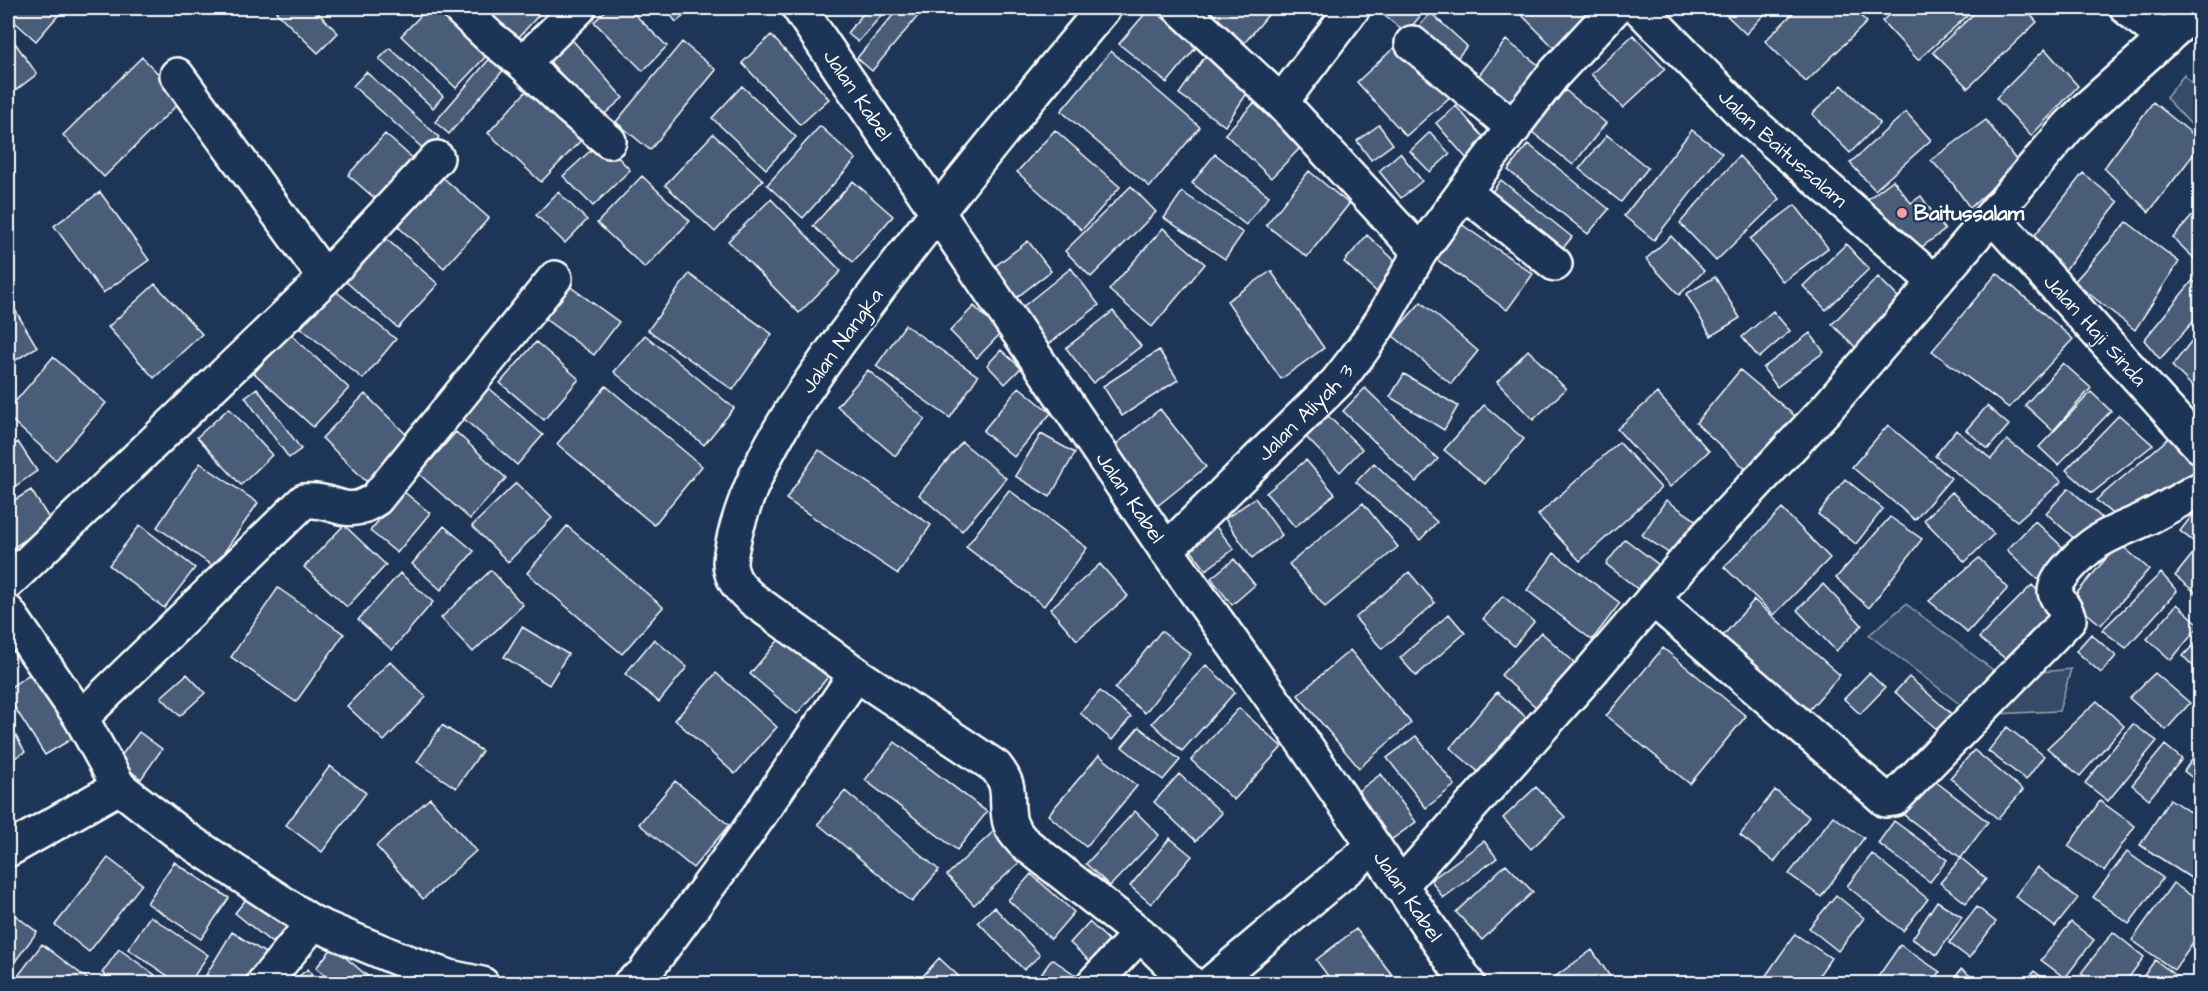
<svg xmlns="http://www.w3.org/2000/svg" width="2208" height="991" viewBox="0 0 2208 991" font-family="'Architects Daughter',sans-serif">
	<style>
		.green { fill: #364b69; stroke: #9aa5b4; stroke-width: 1.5 }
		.building { fill: #4a5d79; stroke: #fff; stroke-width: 1.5 }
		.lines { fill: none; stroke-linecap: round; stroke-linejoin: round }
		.minor-casing { stroke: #fff; stroke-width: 38 }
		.minor { stroke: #1d3557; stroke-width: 33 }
		.poi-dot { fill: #ff9aa2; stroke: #1d3557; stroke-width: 2 }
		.labels { text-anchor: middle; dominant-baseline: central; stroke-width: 4.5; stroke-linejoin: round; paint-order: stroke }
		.street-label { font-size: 21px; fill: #fff; stroke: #1d3557 }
		.poi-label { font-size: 21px; font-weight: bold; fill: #fff; stroke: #1d3557; text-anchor: start }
	</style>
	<rect width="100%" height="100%" fill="#1d3557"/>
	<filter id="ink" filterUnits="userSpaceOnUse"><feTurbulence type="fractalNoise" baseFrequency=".0167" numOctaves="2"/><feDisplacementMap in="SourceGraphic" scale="12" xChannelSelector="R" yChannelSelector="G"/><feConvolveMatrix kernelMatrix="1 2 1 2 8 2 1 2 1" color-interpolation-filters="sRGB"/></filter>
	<g filter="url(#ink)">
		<path class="green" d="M2184 75 2200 93V134L2166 98Z
			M1906 604 2001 676 2071 669 2059 711 1974 715 1869 635Z"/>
		<path class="building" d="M8 8H56L61 12 36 41 8 16Z
			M280 8H313L338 33 318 53 276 12Z
			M428 8H445L491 51 456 88 401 36Z
			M465 8H545L510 47Z
			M608 8H628L667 46 643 71 594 22Z
			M665 8H695L676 22Z
			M868 8H888L858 42 847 33Z
			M899 8H907L918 16 872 71 857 58Z
			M1150 8 1198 45 1167 83 1119 44Z
			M1182 8H1274L1236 53Z
			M1375 8H1427L1406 33Z
			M1515 8H1592L1602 18 1563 57Z
			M1719 8H1770L1746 34Z
			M1798 8H1852L1867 22 1806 82 1765 41Z
			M1897 8H1976L1918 60 1882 21Z
			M1980 8H2024L2037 22 1968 88 1933 52Z
			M1431 13 1467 46 1449 68 1411 35Z
			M8 33 37 74 8 96Z
			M568 35 623 98 600 118 545 56Z
			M771 35 829 99 800 125 742 63Z
			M1633 35 1665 69 1623 108 1591 74Z
			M1506 40 1541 67 1507 110 1473 83Z
			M682 42 716 70 650 150 616 122Z
			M1399 43 1450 97 1406 136 1357 82Z
			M390 48 443 96 433 108 379 59Z
			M498 49 512 60 449 134 435 122Z
			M2045 49 2078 86 2031 136 1996 98Z
			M1111 51 1200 127 1150 187 1061 111Z
			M1206 55 1252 86 1225 126 1179 94Z
			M142 57 183 99 104 177 63 135Z
			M2200 58V75L2193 67Z
			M366 72 439 137 427 152 353 86Z
			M1842 85 1880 123 1850 153 1812 114Z
			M531 86 585 136 541 182 488 133Z
			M742 86 796 137 766 169 712 118Z
			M1565 90 1606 123 1573 165 1532 132Z
			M2153 102 2200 140V146L2149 212 2104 168Z
			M1254 103 1301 147 1271 178 1225 134Z
			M1456 106 1486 140 1466 158 1436 123Z
			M1906 112 1931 140 1875 190 1850 163Z
			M1986 120 2019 164 1970 208 1953 184 1931 160Z
			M1379 125 1393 144 1371 160 1357 141Z
			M820 126 856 159 803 218 767 185Z
			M1055 130 1120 187 1082 230 1017 172Z
			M1692 130 1722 153 1654 240 1624 216Z
			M1430 132 1450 154 1430 172 1410 151Z
			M385 134 416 161 380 203 348 175Z
			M713 134 763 180 715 232 665 185Z
			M1607 135 1648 168 1621 202 1579 169Z
			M602 140 630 170 593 206 563 176Z
			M1528 144 1609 209 1588 234 1508 170Z
			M1400 153 1422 181 1401 198 1379 171Z
			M1215 154 1269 196 1246 225 1192 183Z
			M1739 156 1780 199 1716 261 1680 223Z
			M1309 171 1349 204 1307 257 1266 225Z
			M2083 173 2118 202 2063 273 2028 244Z
			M440 175 489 218 444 268 395 224Z
			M642 176 690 221 645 268 597 223Z
			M8 177 14 192 8 195Z
			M1501 180 1572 237 1554 259 1484 202Z
			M1893 180 1911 203 1921 196 1945 230 1916 251 1895 222 1884 229 1864 202Z
			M853 181 893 216 853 262 813 226Z
			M1131 186 1156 212 1091 277 1065 251Z
			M100 192 149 260 103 293 54 226Z
			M558 192 587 220 565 243 536 215Z
			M1182 192 1243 233 1225 259 1164 218Z
			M771 199 841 271 799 313 728 241Z
			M1795 205 1828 248 1783 282 1750 239Z
			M2200 207V264L2173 238Z
			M2127 222 2179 262 2135 330 2074 282Z
			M1461 224 1533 274 1507 310 1436 259Z
			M1163 228 1205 264 1152 327 1109 290Z
			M1367 235 1403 268 1379 294 1344 262Z
			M383 236 438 284 398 328 344 280Z
			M1671 236 1704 271 1679 295 1646 259Z
			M1028 241 1051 271 1008 304 985 274Z
			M1846 244 1869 269 1826 310 1803 286Z
			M1071 268 1099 305 1045 347 1016 312Z
			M1271 271 1324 348 1281 379 1227 301Z
			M1997 273 2073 339 2009 408 1932 351Z
			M689 274 772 334 733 390 648 330Z
			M1715 277 1740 318 1711 336 1686 294Z
			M1878 277 1907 306 1861 353 1832 324Z
			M2193 280 2200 290V314L2160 359 2144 340Z
			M565 283 619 322 594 355 541 316Z
			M155 284 202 334 154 378 108 327Z
			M333 289 396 339 363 379 301 328Z
			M1421 302 1478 351 1451 384 1392 335Z
			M974 306 1001 333 977 358 950 331Z
			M14 308 37 347 8 365V312Z
			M1113 311 1141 346 1093 383 1066 348Z
			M1773 311 1790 331 1759 358 1742 337Z
			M905 325 978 376 950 418 876 366Z
			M2200 330V394L2172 366Z
			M1810 333 1824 352 1777 387 1763 368Z
			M290 334 349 388 313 427 254 373Z
			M645 335 734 408 704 445 614 372Z
			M536 342 579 379 544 420 500 383Z
			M1001 350 1021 368 1005 384 987 365Z
			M1159 350 1178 380 1122 416 1103 386Z
			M1528 350 1566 389 1533 420 1497 382Z
			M53 357 106 403 56 460 8 417V410Z
			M2063 363 2091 388 2053 431 2025 405Z
			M868 370 925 419 895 456 837 406Z
			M1740 370 1801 421 1753 476 1696 423Z
			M1404 374 1458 406 1444 430 1390 397Z
			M482 382 543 435 517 465 456 412Z
			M606 386 702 466 654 525 557 444Z
			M1019 387 1051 413 1014 457 983 431Z
			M257 388 301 449 289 458 245 397Z
			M1365 388 1438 459 1416 482 1343 411Z
			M2091 392 2111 411 2058 465 2039 447Z
			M1657 393 1709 451 1670 487 1617 429Z
			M365 394 415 443 372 487 322 438Z
			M1484 405 1524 439 1485 484 1444 450Z
			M1987 406 2009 425 1988 449 1966 430Z
			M229 408 272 455 241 485 197 437Z
			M1160 409 1206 467 1156 507 1110 449Z
			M1325 413 1362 449 1340 472 1303 434Z
			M2119 415 2153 445 2092 493 2066 470Z
			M1888 425 1951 478 1915 520 1852 467Z
			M1956 430 1991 459 2007 440 2062 481 2017 521 1935 456Z
			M456 432 506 478 470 519 419 474Z
			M1041 434 1075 453 1050 497 1015 476Z
			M2170 437 2199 469 2124 524 2096 500Z
			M18 442 37 471 8 491V449Z
			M962 442 1006 478 962 531 919 495Z
			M1619 442 1661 488 1580 561 1538 515Z
			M819 450 931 525 898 574 786 499Z
			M1306 460 1335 494 1295 527 1266 493Z
			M200 463 258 503 214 567 157 527Z
			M1374 463 1437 522 1420 540 1356 482Z
			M1845 479 1883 509 1856 544 1818 514Z
			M516 483 552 518 508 562 472 526Z
			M2069 488 2104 520 2081 545 2046 513Z
			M31 490 52 523 8 551V504Z
			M1009 490 1087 548 1044 606 966 547Z
			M403 491 430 513 397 553 370 531Z
			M1952 492 1994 534 1965 562 1924 520Z
			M1255 498 1282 535 1252 558 1225 519Z
			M1666 500 1700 523 1676 558 1642 535Z
			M1363 503 1398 547 1325 607 1289 564Z
			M2200 505V596L2175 576 2199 546 2180 531Z
			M1782 509 1830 558 1774 615 1724 567Z
			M1890 517 1922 539 1869 608 1836 578Z
			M1210 519 1234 549 1206 570 1183 540Z
			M2035 521 2072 556 2044 585 2007 550Z
			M140 525 195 568 164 608 109 565Z
			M344 525 386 565 347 607 304 567Z
			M444 526 474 551 441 590 412 564Z
			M567 526 663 607 622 654 527 573Z
			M1625 539 1659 565 1639 590 1606 564Z
			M2119 543 2149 569 2101 625 2071 600Z
			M1554 553 1620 603 1592 640 1527 590Z
			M1979 558 2008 588 1967 633 1963 628 1929 601Z
			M1234 559 1255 585 1232 605 1211 578Z
			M1100 564 1128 596 1077 640 1050 609Z
			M491 570 523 605 473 652 441 618Z
			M1409 572 1435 603 1382 649 1355 618Z
			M400 573 433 602 392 650 358 620Z
			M2161 573 2177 591 2126 648 2102 630Z
			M1823 584 1862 625 1836 651 1797 610Z
			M2032 585 2057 610 2006 659 1979 638Z
			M278 588 344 634 296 702 231 657Z
			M1503 596 1534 622 1514 646 1483 619Z
			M1754 600 1840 675 1802 718 1716 644Z
			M2177 604 2200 625 2171 660 2147 639Z
			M1449 614 1465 633 1416 676 1400 658Z
			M522 627 568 654 549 685 504 657Z
			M1161 631 1191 654 1145 713 1115 689Z
			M1541 632 1577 665 1537 708 1501 675Z
			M2091 634 2116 656 2101 673 2076 651Z
			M781 637 828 677 797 714 750 674Z
			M2200 638V673L2183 656Z
			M654 639 687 667 659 702 625 674Z
			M1663 648 1746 716 1690 784 1606 716Z
			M1350 650 1411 723 1359 768 1298 695Z
			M390 661 426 697 384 741 347 706Z
			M1206 665 1235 692 1182 751 1152 723Z
			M34 671 75 737 45 755 8 697V689Z
			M716 673 777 727 735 774 675 720Z
			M1869 673 1885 688 1860 714 1844 699Z
			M2155 673 2190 703 2166 730 2129 698Z
			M187 674 205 693 180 716 161 697Z
			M1909 677 1954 716 1940 732 1895 692Z
			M1100 691 1131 717 1112 740 1080 713Z
			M1497 692 1528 719 1481 774 1450 748Z
			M2097 701 2124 726 2080 776 2047 748Z
			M1239 708 1282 747 1234 800 1191 760Z
			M8 721 25 752 8 762Z
			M2133 724 2157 741 2108 801 2085 783Z
			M442 725 482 751 456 788 417 762Z
			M1139 727 1180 760 1163 780 1122 747Z
			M2007 727 2044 756 2026 780 1988 751Z
			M139 732 162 749 141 779 117 761Z
			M1416 736 1455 785 1426 808 1387 758Z
			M895 742 987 812 957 850 865 780Z
			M2165 745 2182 759 2149 799 2132 785Z
			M2200 747V784L2184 771Z
			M1974 750 2023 790 1998 819 1950 778Z
			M1099 755 1137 786 1086 847 1048 815Z
			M330 766 366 793 322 852 286 825Z
			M1179 774 1222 813 1196 841 1154 802Z
			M1381 774 1416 822 1388 842 1353 795Z
			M1931 778 1988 822 1961 858 1904 815Z
			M675 781 729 825 693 868 639 824Z
			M1536 787 1565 817 1531 849 1503 818Z
			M1775 790 1809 817 1774 862 1740 835Z
			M845 791 939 870 912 902 818 824Z
			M430 798 476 851 423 899 376 846Z
			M2170 799 2200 819V884L2140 845Z
			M2100 801 2135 826 2104 871 2068 846Z
			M1135 811 1159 835 1110 886 1086 864Z
			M1833 816 1864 838 1821 897 1789 874Z
			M1894 821 1947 860 1930 882 1878 843Z
			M995 830 1023 859 974 905 947 875Z
			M1170 838 1192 856 1151 904 1130 886Z
			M1484 841 1497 858 1443 898 1431 880Z
			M2127 852 2163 878 2129 924 2093 897Z
			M1872 854 1928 899 1903 931 1847 886Z
			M108 858 142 884 89 952 55 925Z
			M1961 858 1986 879 1966 903 1940 883Z
			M174 862 229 898 201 939 147 903Z
			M1506 864 1533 892 1482 940 1456 912Z
			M2037 867 2078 898 2055 927 2015 896Z
			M1031 874 1074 912 1051 939 1008 900Z
			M2173 883 2200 902V932L2174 970 2132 940Z
			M252 892 290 924 272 943 235 913Z
			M1836 895 1864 918 1838 951 1809 928Z
			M1937 901 1962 917 1937 955 1912 939Z
			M994 907 1040 955 1024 970 978 922Z
			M1977 907 1996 922 1969 958 1949 943Z
			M15 915 37 932 8 971V924Z
			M150 916 208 955 189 984H180L128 949Z
			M1089 922 1115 946 1096 967 1070 943Z
			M2071 922 2094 940 2065 978 2041 960Z
			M1356 929 1393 976 1384 984H1334L1316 960Z
			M232 932 270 956 254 984H220L206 975Z
			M2113 932 2144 957 2124 984H2095L2081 973Z
			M1795 934 1831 958 1813 984H1760Z
			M42 944 94 984H12Z
			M1900 945 1940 972 1933 984H1873Z
			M333 947 377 984H335L316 968Z
			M119 949 155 975 149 984H117L102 973Z
			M1592 950 1615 984H1545Z
			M939 958 967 984H916Z
			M1052 959 1077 976 1072 984H1034Z
			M2155 960 2182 980 2180 984H2138Z
			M308 969 319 984H289Z
			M1961 969 1982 984H1951Z
			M2034 971 2051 984H2024Z"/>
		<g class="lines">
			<defs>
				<g id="minor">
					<path d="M459 8 491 38 523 63"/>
					<path d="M579 8 523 63 570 108 609 141"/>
					<path id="s1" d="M799 8 1166 550 1294 729 1468 984"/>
					<path d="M1104 8C1026 101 949 195 876 292 821 366 759 444 735 534 733 545 728 560 731 570 734 583 742 590 752 599L856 674 996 767C1013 789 1005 794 1009 818 1010 828 1017 835 1023 842L1140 934 1191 984"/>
					<path d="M1180 8 1281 102 1420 252"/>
					<path id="s2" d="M1639 8 1749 120 1935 282"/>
					<path d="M2127 8 2165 39"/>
					<path d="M1412 43 1514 128"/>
					<path d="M177 75 325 278"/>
					<path d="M1281 102 1353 8"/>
					<path d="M1464 192 1555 264"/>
					<path id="s3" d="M1992 216 2200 446"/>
					<path id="s4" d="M1166 550 1337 382 1362 350 1382 320 1420 252 1464 192 1553 75 1615 8"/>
					<path d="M8 582 325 278 437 158"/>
					<path d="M1653 599 1886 800 1894 799 2069 619C2067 609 2055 598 2055 591 2055 577 2085 550 2097 542 2112 532 2131 526 2147 518 2165 509 2183 498 2200 489"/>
					<path d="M8 612 81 718 119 787"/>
					<path d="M81 718 304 501C337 498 344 521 376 499L555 278"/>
					<path d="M8 850 119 787 186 839 313 923 399 959 449 977 482 984"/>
					<path d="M1400 886 1582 682 1705 538 1827 408 2068 127 2086 109 2199 8"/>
					<path d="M263 984 313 923"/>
					<path d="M630 984 642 976 743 839 856 674"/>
					<path d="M1093 984 1140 934"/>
					<path d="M1210 984 1374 846"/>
				</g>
			</defs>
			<use href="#minor" class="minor-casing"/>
			<use href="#minor" class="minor"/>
		</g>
	</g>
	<circle class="poi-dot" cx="1902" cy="213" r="6"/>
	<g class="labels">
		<g class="street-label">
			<text stroke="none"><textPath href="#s1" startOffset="105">Jalan Kabel</textPath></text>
			<text stroke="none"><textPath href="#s2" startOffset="201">Jalan Baitussalam</textPath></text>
			<text stroke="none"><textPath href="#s3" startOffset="154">Jalan Haji Sinda</textPath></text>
			<text transform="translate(842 341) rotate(-54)">Jalan Nangka</text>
			<text stroke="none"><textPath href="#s4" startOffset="196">Jalan Aliyah 3</textPath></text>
			<text stroke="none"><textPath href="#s1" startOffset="591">Jalan Kabel</textPath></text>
			<text stroke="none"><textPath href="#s1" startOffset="1077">Jalan Kabel</textPath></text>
		</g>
		<g class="poi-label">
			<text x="1914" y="213">Baitussalam</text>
		</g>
	</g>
	<rect width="2208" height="991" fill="none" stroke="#1d3557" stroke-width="30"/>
	<rect x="15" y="15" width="2178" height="961" fill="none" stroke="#fff" stroke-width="2" filter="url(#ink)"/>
</svg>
